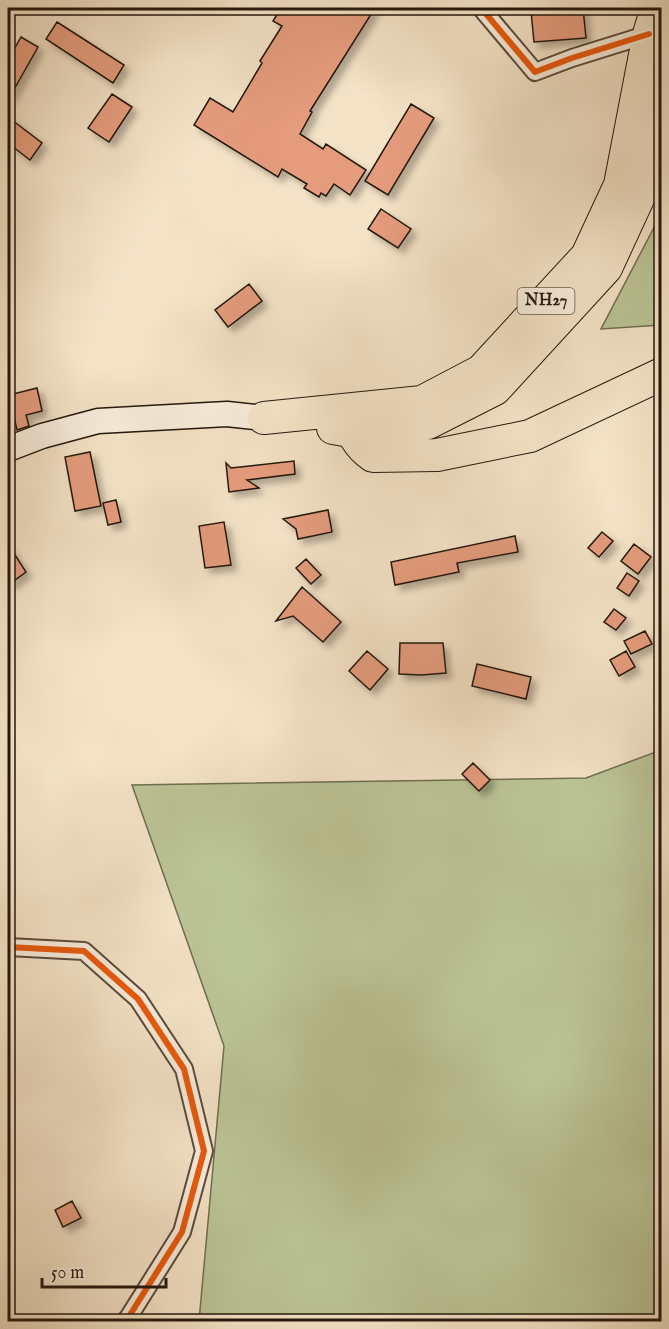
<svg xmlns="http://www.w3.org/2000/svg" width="669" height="1329" viewBox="0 0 669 1329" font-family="'IM FELL English',serif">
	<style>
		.green { fill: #bbc496; stroke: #6f6e51; stroke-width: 1.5 }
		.building { fill: #e59c7d; stroke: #23170c; stroke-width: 1.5; filter: url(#shadow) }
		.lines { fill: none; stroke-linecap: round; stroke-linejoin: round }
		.street-casing { stroke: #574a3b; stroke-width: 20 }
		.secondary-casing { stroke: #23170c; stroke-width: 27 }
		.highway-casing { stroke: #23170c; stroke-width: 34 }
		.street { stroke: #f8eddb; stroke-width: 16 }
		.secondary { stroke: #f8eddb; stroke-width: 24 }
		.highway { stroke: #f4e3c7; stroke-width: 32 }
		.cycleway-casing { stroke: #f8eddb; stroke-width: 10 }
		.cycleway { stroke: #e8590c; stroke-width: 6 }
		.labels { text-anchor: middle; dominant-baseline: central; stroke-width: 4.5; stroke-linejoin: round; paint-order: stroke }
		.shield { fill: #f8eddb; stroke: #63574a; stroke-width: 1.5 }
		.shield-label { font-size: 16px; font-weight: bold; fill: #23170c }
	</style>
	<defs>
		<filter id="shadow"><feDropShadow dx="5.5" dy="5.5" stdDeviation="3" flood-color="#0004"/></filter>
	</defs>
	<rect width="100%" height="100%" fill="#f4e3c7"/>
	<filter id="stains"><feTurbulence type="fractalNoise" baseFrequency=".00333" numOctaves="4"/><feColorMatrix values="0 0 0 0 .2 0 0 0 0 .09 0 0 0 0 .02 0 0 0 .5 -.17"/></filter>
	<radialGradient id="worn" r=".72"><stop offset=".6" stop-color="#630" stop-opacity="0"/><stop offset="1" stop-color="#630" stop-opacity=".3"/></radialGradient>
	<path class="green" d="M661 214V325L601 329Z
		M661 750V1321H199L224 1046 132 785 586 778Z"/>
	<path class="building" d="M281 8H375L310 111 312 112 300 134 323 149 326 144 366 170 350 195 334 184 326 196 321 193 319 197 304 188 307 184 282 169 278 177 194 125 210 98 233 112 262 63 260 61 282 26 273 21Z
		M583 8 586 38 534 42 531 11Z
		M57 22 124 65 113 83 46 39Z
		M21 37 38 47 8 100V60Z
		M112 94 132 107 109 142 88 128Z
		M411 104 434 118 388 195 365 181Z
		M8 117 42 143 30 160 8 143Z
		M381 209 411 229 398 248 368 229Z
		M249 284 262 301 228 327 215 310Z
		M37 388 42 411 26 415 29 426 17 430 9 395Z
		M90 452 101 506 75 511 65 457Z
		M294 461 295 474 247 480 259 488 229 492 226 463 231 468Z
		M116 500 121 522 108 525 103 503Z
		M328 510 332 532 298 539 296 529 283 519Z
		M224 522 231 565 205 568 199 526Z
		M602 532 613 541 599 557 588 548Z
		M515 536 518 552 457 563 459 572 395 585 391 562Z
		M8 544 26 572 8 585Z
		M634 544 651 557 638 574 621 561Z
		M306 559 321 575 311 584 296 568Z
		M627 573 639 581 629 596 617 588Z
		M302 587 341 622 323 642 293 616 276 621Z
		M614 609 626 618 616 630 604 622Z
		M645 631 652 644 631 654 624 641Z
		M400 643H443L446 673 421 675 399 674Z
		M367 651 388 669 370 690 349 671Z
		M626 651 635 667 619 676 610 660Z
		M477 664 531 677 526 699 472 686Z
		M473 763 490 780 479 791 462 774Z
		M72 1201 81 1218 63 1227 55 1210Z"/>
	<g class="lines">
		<defs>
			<path id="street" d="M481 8 535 72 572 58 649 34
				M8 947 84 951 138 999 184 1069 204 1151 182 1232 128 1318 124 1322"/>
			<path id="secondary" d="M8 449 42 436 98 421 227 414 264 418"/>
			<path id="highway" d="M346 414C351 432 358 446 373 456L437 455 530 436 662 374
				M264 418 422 402 481 371 587 256 620 185 649 34 657 8
				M333 428 350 431 428 423 495 389 606 268 641 192 652 144 658 95"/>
		</defs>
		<use href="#street" class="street-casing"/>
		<use href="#secondary" class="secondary-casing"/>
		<use href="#highway" class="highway-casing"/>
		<use href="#street" class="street"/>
		<use href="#secondary" class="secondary"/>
		<use href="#highway" class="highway"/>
		<defs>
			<path id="cycleway" d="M481 8 535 72 572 58 649 34
				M8 947 84 951 138 999 184 1069 204 1151 182 1232 128 1318 124 1322"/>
		</defs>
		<use href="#cycleway" class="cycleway-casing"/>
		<use href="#cycleway" class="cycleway"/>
	</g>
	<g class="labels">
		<rect class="shield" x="517.5" y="288" width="57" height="26" rx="4.5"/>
		<g class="shield-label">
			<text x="546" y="301">NH27</text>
		</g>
	</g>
	<rect width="669" height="1329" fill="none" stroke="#f4e3c7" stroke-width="30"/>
	<rect x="9" y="9" width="651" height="1311" fill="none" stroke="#23170c" stroke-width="3"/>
	<rect x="15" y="15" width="639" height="1299" fill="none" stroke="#23170c" stroke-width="1.5"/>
	<path d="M42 1278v9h124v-9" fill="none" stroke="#23170c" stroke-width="3"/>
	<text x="51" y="1278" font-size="18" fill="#23170c" stroke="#f8eddb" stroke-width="4.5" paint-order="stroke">50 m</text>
	<rect width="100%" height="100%" filter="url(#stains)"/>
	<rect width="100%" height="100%" fill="url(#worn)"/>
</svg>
